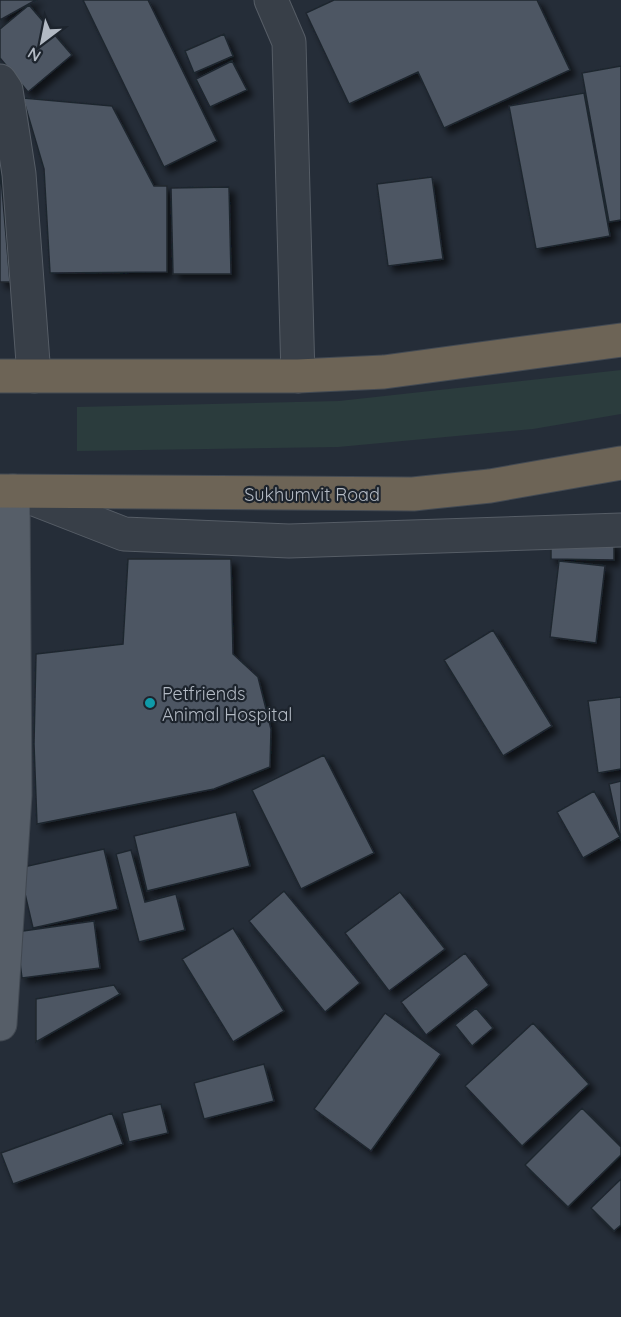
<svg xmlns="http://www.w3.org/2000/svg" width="621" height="1317" viewBox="0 0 621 1317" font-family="Quicksand,sans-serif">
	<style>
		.green { fill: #2b3c3d }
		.building { fill: #4d5763; stroke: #1f262f; stroke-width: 1.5; filter: url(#shadow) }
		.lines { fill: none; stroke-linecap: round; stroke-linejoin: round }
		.minor-casing { stroke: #565d66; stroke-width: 35 }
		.major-casing { stroke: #414851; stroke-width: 35 }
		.highway-casing { stroke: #434a53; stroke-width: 35 }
		.minor { stroke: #383f48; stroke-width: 33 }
		.major { stroke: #565e68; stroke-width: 33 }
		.highway { stroke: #6d6456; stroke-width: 33 }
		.culture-dot { fill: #0f9aa8; stroke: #1d242d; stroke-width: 2 }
		.labels { text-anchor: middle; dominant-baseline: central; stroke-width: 4.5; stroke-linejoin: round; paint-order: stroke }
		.street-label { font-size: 18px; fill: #b3bac4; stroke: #1d242d }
		.poi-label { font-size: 18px; fill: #b3bac4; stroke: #1d242d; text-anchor: start }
	</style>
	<defs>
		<filter id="shadow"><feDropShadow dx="5.5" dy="5.5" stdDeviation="3" flood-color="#0009"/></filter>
	</defs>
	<rect width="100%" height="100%" fill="#252d38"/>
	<path class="green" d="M621 370V414L533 429 338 447 77 451V407L339 401Z"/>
	<path class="building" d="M0 0H36L0 20Z
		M83 0H148L217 141 164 167Z
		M334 0H537L570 70 444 128 418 72 349 104 306 13Z
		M29 5 72 55 28 92 0 58V29Z
		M224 34 233 56 194 73 185 51Z
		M232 61 247 90 210 107 196 79Z
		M621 66V220L609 222 582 73Z
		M584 93 610 236 536 249 509 106Z
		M23 98 112 106 154 186H167V272L50 273 44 169Z
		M0 166 10 282H0Z
		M432 177 443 259 388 266 377 184Z
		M229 187 231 274H173L171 188Z
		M551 541 614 542V560L551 559Z
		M128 559H231L233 654 258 677 271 729 270 767 214 789 37 824 34 744 36 654 123 644Z
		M559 561 605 566 596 643 550 637Z
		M493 630 552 726 503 756 444 660Z
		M621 697V769L598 773 588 701Z
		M324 755 374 853 301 889 252 790Z
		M621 781V841L609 784Z
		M594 791 620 837 583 858 557 812Z
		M236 812 250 866 147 891 134 836Z
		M104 849 118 909 33 928 19 868Z
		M131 850 145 902 176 894 185 930 139 942 116 854Z
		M284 891 360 983 325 1012 249 921Z
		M400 892 445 949 389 991 345 933Z
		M94 921 100 968 22 978 16 932Z
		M233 928 284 1011 233 1042 182 959Z
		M465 953 489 985 426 1035 401 1002Z
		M114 985 120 994 36 1042V999Z
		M476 1008 493 1028 472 1046 455 1025Z
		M385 1013 441 1054 371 1151 314 1109Z
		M533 1023 589 1084 522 1146 465 1086Z
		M264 1064 274 1101 204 1119 194 1083Z
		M161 1104 168 1133 129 1142 122 1113Z
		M582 1108 621 1147V1155L568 1207 525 1165Z
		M112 1113 123 1144 13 1184 1 1153Z
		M621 1179V1225L614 1231 591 1208Z"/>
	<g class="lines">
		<defs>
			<path id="minor" d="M271 0 289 42 298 376
				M0 81 6 90 19 174 34 376
				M16 492 124 534 289 541 621 530"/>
			<path id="major" d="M0 1024 15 795 13 491"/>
			<path id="highway" d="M0 376H298L384 372 621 340
				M0 491 413 494 490 486 621 463"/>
		</defs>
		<use href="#minor" class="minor-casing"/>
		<use href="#major" class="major-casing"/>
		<use href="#highway" class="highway-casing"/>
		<use href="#minor" class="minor"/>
		<use href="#major" class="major"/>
		<use href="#highway" class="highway"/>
	</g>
	<circle class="culture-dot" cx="150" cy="703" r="6"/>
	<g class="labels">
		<g class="street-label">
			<text x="312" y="494">Sukhumvit Road</text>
		</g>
		<g class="poi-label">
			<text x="162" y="693">Petfriends<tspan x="162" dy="21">Animal Hospital</tspan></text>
		</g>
	</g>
	<g transform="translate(42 42) rotate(212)" stroke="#1d242d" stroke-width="4.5" paint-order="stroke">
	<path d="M0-4.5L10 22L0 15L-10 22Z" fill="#b3bac4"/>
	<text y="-9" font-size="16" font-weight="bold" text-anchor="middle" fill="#b3bac4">N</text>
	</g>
</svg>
